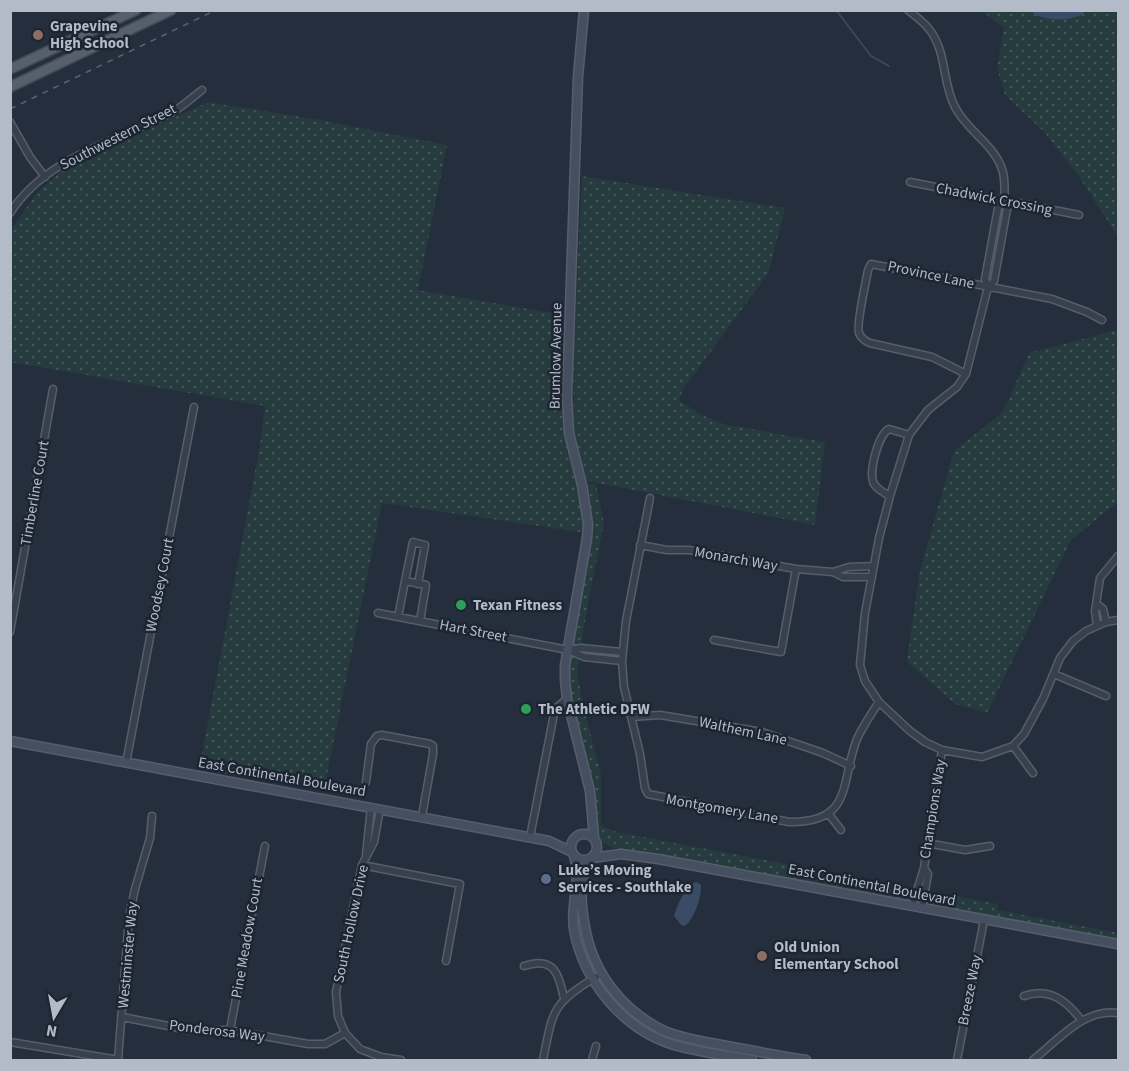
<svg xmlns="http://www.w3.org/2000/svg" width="1129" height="1071" viewBox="0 0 1129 1071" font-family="'Source Sans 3',sans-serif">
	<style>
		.grass { fill: url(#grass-dots) }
		.water { fill: #3a4b66 }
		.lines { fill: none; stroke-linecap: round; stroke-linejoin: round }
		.stream { stroke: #3a4b66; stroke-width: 1.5 }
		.river { stroke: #3a4b66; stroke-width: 10 }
		.minor-casing { stroke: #565e6b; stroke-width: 9 }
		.secondary-casing { stroke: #565e6b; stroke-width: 11 }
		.primary-casing { stroke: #414956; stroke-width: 12 }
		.minor { stroke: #38404d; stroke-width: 6 }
		.secondary { stroke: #464f60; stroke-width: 8 }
		.primary { stroke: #565f6d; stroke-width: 9 }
		.rail { stroke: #5a6474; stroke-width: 1.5; stroke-dasharray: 6 6; stroke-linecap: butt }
		.education-dot { fill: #8d6e63; stroke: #1d2532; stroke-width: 2 }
		.leisure-dot { fill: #2e9e5b; stroke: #1d2532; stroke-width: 2 }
		.service-dot { fill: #5c6f8a; stroke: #1d2532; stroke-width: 2 }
		.labels { text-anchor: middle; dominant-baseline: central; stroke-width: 5; stroke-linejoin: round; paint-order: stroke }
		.poi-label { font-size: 15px; font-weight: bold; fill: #b4bbc8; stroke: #1d2532; text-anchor: start }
		.street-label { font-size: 15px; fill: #b4bbc8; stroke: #1d2532 }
	</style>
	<defs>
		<pattern id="grass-dots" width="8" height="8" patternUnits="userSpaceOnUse" patternTransform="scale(1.5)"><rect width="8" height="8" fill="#263b3e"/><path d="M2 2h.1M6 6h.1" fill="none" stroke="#435558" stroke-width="1.8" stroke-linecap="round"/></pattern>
	</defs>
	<rect width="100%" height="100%" fill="#242e3d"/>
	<path class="grass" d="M982 11H1118V237L1077 174 1045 133 1005 95 997 68 1004 28Z
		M208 102 320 120 447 145 418 290 564 315 560 371 567 446 582 498 584 524 580 532 382 503 324 789 199 770 260 445 265 406 11 362 10 240 13 227 36 194 62 170Z
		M582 176 785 208 768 274 683 389 679 400 700 414 723 424 825 442 815 525 587 481 579 457 574 434 573 368Z
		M1118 330V502L1071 540 987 713 955 704 907 662 919 574 954 451 1003 412 1029 353Z
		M586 484H596L604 524 589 597 577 671 583 706 601 773V826L617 832 998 904V910L1118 933V940L613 848C583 834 597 816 595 788L569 687 568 667 590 549 593 520Z"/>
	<path class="water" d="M697 882 701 885C702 896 694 919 685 926L681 925 674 916C677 905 686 884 697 882Z"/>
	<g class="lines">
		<path class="stream" d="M836 10 871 56 889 66"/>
		<path class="river" d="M1037 10C1052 16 1065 16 1080 10"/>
		<defs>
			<path id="minor" d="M908 10C915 16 924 22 929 29 947 51 942 83 955 107 967 131 993 143 1002 169 1007 183 1002 196 1007 209L994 281 988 287 966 374 957 387 928 410 909 435 890 496 879 538 865 613 860 665 865 681 879 702 910 731 925 742 942 750 982 757 1013 746 1024 734 1043 699 1060 658 1073 641 1086 631 1106 622 1118 620
				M10 122 30 157 45 177
				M910 182 1079 215
				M10 213C47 156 116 142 173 112 183 106 193 97 202 90
				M988 287 985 279 998 208 1003 201
				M966 374 932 357 870 343C865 341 861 338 859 333 856 323 866 283 868 270L871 264 1052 299 1087 312 1102 320
				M890 496C884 493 878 490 874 484 868 473 878 435 889 429L909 435
				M650 498 626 621 622 661 624 687 640 754 645 788 648 794 789 822C854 823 840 782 857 739 863 726 871 714 879 702
				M640 545 667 550H689L796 569 833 572 849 567 874 566
				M833 572 843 577H872
				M405 581 413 542 425 545 418 584
				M1097 604 1103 609 1106 622
				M378 613 568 650 584 657 622 661
				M398 617 405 581 426 585 420 621
				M1097 626 1095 611 1100 578 1118 556
				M10 632 53 389
				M714 640 781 652 796 569
				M568 650 581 648 622 652
				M1054 674 1106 696
				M631 717 660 715 762 732 823 753 851 766
				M1013 746 1033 773
				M126 763 194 407
				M366 782 371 744 377 736 382 735 430 744 433 746V754L422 816
				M380 809 374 842 362 865 336 992 338 1016 345 1033 360 1049 381 1057 401 1060
				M828 813 841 830
				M530 837 555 709 567 699
				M927 843 965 850 990 846
				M366 855 371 807
				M362 865 460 884 446 961
				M912 906 924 868 942 750
				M922 908 928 874 924 868
				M524 966C554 956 558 973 564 998
				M1024 996C1050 987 1067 1001 1082 1021
				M122 1017 189 1030H230L308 1044H325L345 1033
				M230 1030 265 846
				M10 1042 119 1060
				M118 1060 129 917 135 889 150 838 152 816
				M543 1060C553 1011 551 1004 596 977
				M592 1060 596 1046
				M957 1060 984 920
				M1033 1060C1058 1040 1084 1008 1118 1013"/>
			<path id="secondary" d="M584 10 578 77 567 396 569 433 582 485 588 524 587 538 565 665V680L567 699 590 791 594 838
				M10 741 549 841 572 852
				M571 847a13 13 0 1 1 26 0a13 13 0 1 1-26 0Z
				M574 856C582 877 570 906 574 929 583 980 622 1028 671 1044 697 1052 725 1055 752 1060
				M592 858 621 854 658 859 1118 944
				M589 860C578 882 581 908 586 932 595 975 623 1010 662 1030 677 1037 695 1040 711 1043 743 1049 774 1055 806 1060"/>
			<path id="primary" d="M10 69 136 10
				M10 87 171 10"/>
		</defs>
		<use href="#minor" class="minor-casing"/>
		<use href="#secondary" class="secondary-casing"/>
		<use href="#primary" class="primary-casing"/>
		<use href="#minor" class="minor"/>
		<use href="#secondary" class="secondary"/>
		<use href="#primary" class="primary"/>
		<path class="rail" d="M10 109 216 10"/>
	</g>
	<g class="education-dot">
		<circle cx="38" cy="35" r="6"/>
		<circle cx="762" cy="956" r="6"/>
	</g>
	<g class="leisure-dot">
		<circle cx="461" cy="605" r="6"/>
		<circle cx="526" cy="709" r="6"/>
	</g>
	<circle class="service-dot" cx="546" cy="879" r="6"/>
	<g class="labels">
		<g class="poi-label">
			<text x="50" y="26">Grapevine<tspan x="50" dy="17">High School</tspan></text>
			<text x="473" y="605">Texan Fitness</text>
			<text x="538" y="709">The Athletic DFW</text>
			<text x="558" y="870">Luke’s Moving<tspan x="558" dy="17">Services - Southlake</tspan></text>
			<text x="774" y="947">Old Union<tspan x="774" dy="17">Elementary School</tspan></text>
		</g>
		<g class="street-label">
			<text transform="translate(118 137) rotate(-27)">Southwestern Street</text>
			<text transform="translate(994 199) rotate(11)">Chadwick Crossing</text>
			<text transform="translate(931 275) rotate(12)">Province Lane</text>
			<text transform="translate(556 356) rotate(-89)">Brumlow Avenue</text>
			<text transform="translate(35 493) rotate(-80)">Timberline Court</text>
			<text transform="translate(736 559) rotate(10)">Monarch Way</text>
			<text transform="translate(160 585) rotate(-79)">Woodsey Court</text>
			<text transform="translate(473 631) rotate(11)">Hart Street</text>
			<text transform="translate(743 731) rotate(12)">Walthem Lane</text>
			<text transform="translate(282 777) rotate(10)">East Continental Boulevard</text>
			<text transform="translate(722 809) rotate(10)">Montgomery Lane</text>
			<text transform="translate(933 809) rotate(-81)">Champions Way</text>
			<text transform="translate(872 885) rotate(11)">East Continental Boulevard</text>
			<text transform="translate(351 924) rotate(-78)">South Hollow Drive</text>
			<text transform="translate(247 938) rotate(-80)">Pine Meadow Court</text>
			<text transform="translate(128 955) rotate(-85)">Westminster Way</text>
			<text transform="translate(970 990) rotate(-79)">Breeze Way</text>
			<text transform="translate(217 1031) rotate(7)">Ponderosa Way</text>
		</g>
	</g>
	<rect width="1129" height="1071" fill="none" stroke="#b4bbc8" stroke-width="24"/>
	<g transform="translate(54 1017) rotate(190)" stroke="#1d2532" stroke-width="4.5" paint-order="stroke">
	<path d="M0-4.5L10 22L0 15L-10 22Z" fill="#b4bbc8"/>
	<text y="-9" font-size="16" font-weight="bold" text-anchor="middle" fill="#b4bbc8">N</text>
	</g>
</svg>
